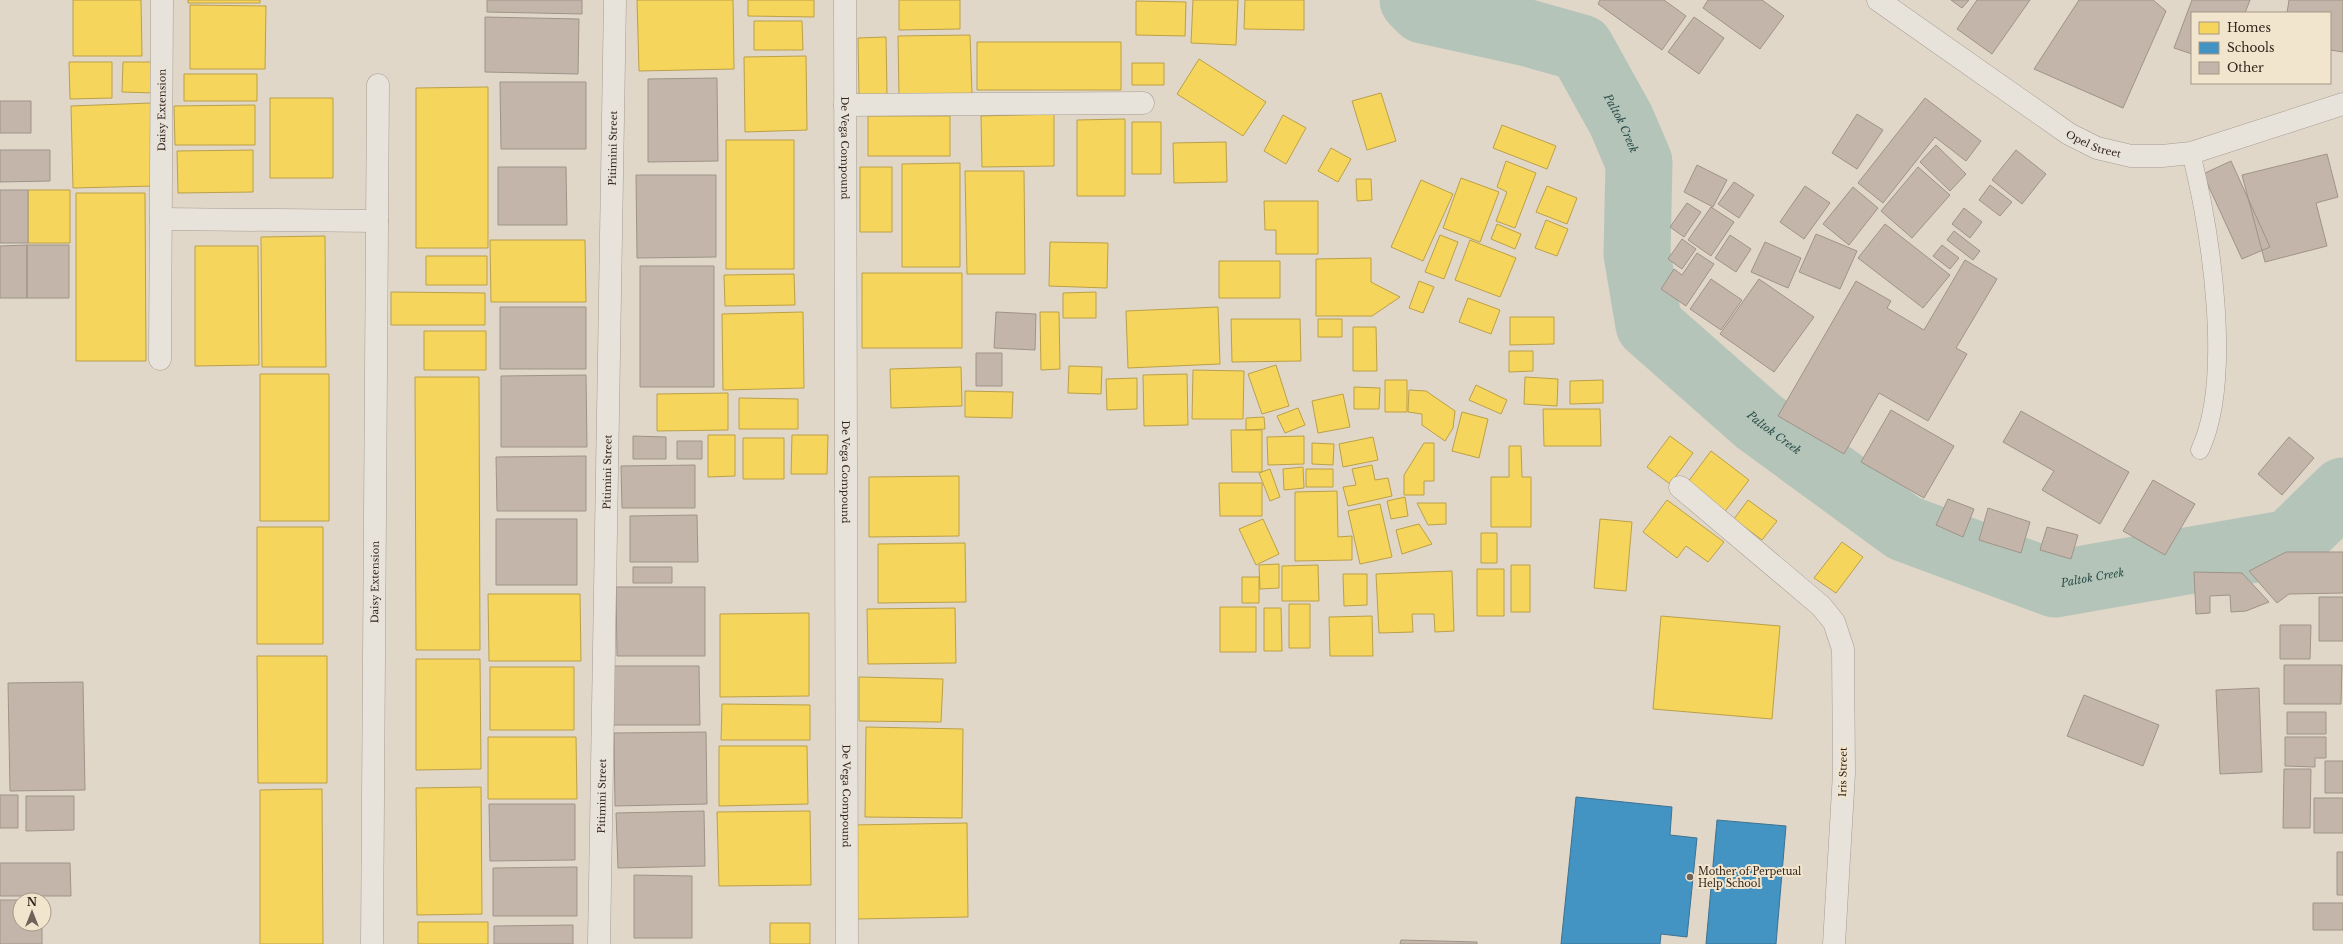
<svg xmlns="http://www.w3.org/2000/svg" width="2343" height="944" viewBox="0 0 2343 944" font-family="'Libre Baskerville',serif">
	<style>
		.homes { fill: #f6d55c; stroke: #bba049 }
		.schools { fill: #4393c3; stroke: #3e7291 }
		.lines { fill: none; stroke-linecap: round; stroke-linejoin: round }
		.river { stroke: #b5c4b9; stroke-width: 67 }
		.building { fill: #c3b5aa; stroke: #9f9389 }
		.service-casing { stroke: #a59c93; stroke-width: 19 }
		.minor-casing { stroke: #a59c93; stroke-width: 23 }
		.service { stroke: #e8e3da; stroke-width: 18 }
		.minor { stroke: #e8e3da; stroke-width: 22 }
		.poi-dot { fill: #6f6359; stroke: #f2e5ce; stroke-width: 1.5 }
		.labels { text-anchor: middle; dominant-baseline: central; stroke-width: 4; stroke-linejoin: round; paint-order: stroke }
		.street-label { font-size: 10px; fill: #32251c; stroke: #f2e5ce }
		.poi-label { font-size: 10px; fill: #32251c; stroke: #f2e5ce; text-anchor: start }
		.water-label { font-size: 11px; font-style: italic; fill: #2c504b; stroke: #f2e5ce }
	</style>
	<rect width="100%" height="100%" fill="#e0d7c9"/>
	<path class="homes" d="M73 0H141L142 56H73Z
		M188 0H260V3H188Z
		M637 0H733L734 69 639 71Z
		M748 0H814V17L748 16Z
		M899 0H960V29L899 30Z
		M1193 0H1238L1236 45 1191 43Z
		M1245 0H1304V30L1244 29Z
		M1136 1 1186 2 1185 36 1136 35Z
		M190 5 266 6 265 69H190Z
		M754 21H802L803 50H754Z
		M970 35 972 94 899 95 898 36Z
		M886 37 887 95 859 96 858 38Z
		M977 42H1121V90H977Z
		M806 56 807 130 745 132 744 57Z
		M1199 59 1266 102 1243 136 1177 94Z
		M69 62H112V98L70 99Z
		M123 62H156L155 93 122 92Z
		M1132 63H1164V85H1132Z
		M184 74H257V101H184Z
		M488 87V248H416V88Z
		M1381 93 1396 141 1367 150 1352 101Z
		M270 98H333V178H270Z
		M151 103 153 186 73 188 71 106Z
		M255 105V145H175L174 106Z
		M1054 114V166L982 167 981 116Z
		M1283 115 1306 128 1286 164 1264 151Z
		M868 116H950V156H868Z
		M1125 119V196H1077V120Z
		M1132 122H1161V174H1132Z
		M1502 125 1556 146 1547 169 1493 148Z
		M726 140H794V269H726Z
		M1226 142 1227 182 1174 183 1173 143Z
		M1331 148 1351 159 1338 182 1318 171Z
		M253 150V192L178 193 177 151Z
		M1506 161 1536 173 1515 228 1496 221 1507 192 1497 187Z
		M960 163V267H902V164Z
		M860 167H892V232H860Z
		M965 171H1024L1025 274H967Z
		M1461 178 1499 192 1480 242 1443 228Z
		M1356 179H1371L1372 200 1357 201Z
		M1421 180 1453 194 1423 261 1391 247Z
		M1547 186 1577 198 1567 224 1536 212Z
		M28 190H70V243H28Z
		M76 193H145L146 361H76Z
		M1264 201H1318V254H1276V230H1265Z
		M1546 220 1568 229 1557 256 1535 248Z
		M1497 224 1521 234 1515 249 1491 239Z
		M1440 235 1458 242 1444 279 1425 272Z
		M325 236 326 367H262L261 237Z
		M490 240H585L586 302H491Z
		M1470 240 1516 258 1500 297 1455 280Z
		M1050 242 1108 243 1107 288 1049 286Z
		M195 246H258L259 365 195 366Z
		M426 256H487V285H426Z
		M1371 258V282L1400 297 1372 316H1316V259Z
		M1219 261H1280V298H1219Z
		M862 273H962V348H862Z
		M794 274 795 305 725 306 724 275Z
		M1419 281 1434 287 1423 313 1409 308Z
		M391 292 485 293V325H391Z
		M1096 292V318H1063V293Z
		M1468 298 1500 310 1491 334 1459 322Z
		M1218 307 1220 364 1128 368 1126 311Z
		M803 312 804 388 723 390 722 314Z
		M1040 312H1059L1060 369 1041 370Z
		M1510 317H1554V344L1510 345Z
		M1231 319H1300L1301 361 1232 362Z
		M1318 319H1342V337H1318Z
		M1353 327H1376L1377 371H1353Z
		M424 331H486V370H424Z
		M1509 351H1533V371L1509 372Z
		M1276 365 1289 406 1262 414 1248 374Z
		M1069 366 1102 367 1101 394 1068 393Z
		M961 367 962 406 891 408 890 369Z
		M1193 370 1244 371 1243 419H1192Z
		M260 374H329V521H260Z
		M1187 374 1188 425 1144 426 1143 375Z
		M415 377H479L480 650H416Z
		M1525 377 1558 379 1557 406 1524 404Z
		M1137 378V409L1107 410 1106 379Z
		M1385 380H1407V412H1385Z
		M1603 380V403L1570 404V381Z
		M1476 385 1507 400 1501 414 1469 400Z
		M1354 387 1380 388 1379 409H1354Z
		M1409 390 1426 391 1455 411 1453 428 1445 441 1422 425V414L1408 412Z
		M965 391 1013 392 1012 418 965 417Z
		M728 393V430L657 431V394Z
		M1343 394 1350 427 1318 433 1312 401Z
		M739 398 798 399V429H739Z
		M1298 408 1305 425 1285 433 1277 416Z
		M1543 409H1600L1601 446H1544Z
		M1462 412 1488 419 1479 458 1452 451Z
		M1264 417 1265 429 1246 430V418Z
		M1231 430H1262V472H1232Z
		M708 435H735V476L708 477Z
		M792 435H828L827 474H791Z
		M1304 436V464L1268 465 1267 437Z
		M1670 436 1693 453 1670 484 1647 467Z
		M1373 437 1378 460 1343 467 1339 444Z
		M743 438H784V479H743Z
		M1312 443 1334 444 1333 465 1312 464Z
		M1424 443H1434V481H1424V495H1404V475Z
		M1509 446H1521L1522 477H1531V527H1491V477H1509Z
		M1711 451 1749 480 1723 514 1685 486Z
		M1372 465 1375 480 1388 478 1392 496 1348 506 1343 487 1356 485 1352 469Z
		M1303 467 1304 488 1284 490 1283 469Z
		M1270 469 1280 497 1270 501 1259 473Z
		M1306 469H1333V487H1306Z
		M959 476V536L869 537V477Z
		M1219 483H1262V516H1220Z
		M1337 491 1338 537 1352 536V560L1295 561V492Z
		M1405 497 1408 516 1391 519 1387 501Z
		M1667 500 1724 542 1708 562 1686 546 1677 558 1643 532Z
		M1748 500 1777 521 1762 540 1734 519Z
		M1417 503H1446V524L1428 525Z
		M1380 504 1392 557 1360 564 1348 511Z
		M1263 519 1279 554 1256 565 1239 529Z
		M1600 519 1632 522 1626 591 1594 588Z
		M1419 524 1432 544 1402 554 1396 530Z
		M257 527H323V644H257Z
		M1481 533H1497V563H1481Z
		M1842 542 1863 557 1836 593 1814 578Z
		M965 543 966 602 878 603V544Z
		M1279 564V588L1260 589 1259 565Z
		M1318 565 1319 601H1282V566Z
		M1511 565H1530V612H1511Z
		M1477 569H1504V616H1477Z
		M1452 571 1454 631 1435 632 1434 614H1412L1413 632 1379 633 1376 574Z
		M1343 574H1367V605L1344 606Z
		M1242 577H1259V603H1242Z
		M488 594H580L581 661H489Z
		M1289 604H1310V648H1289Z
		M1220 607H1256V652H1220Z
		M955 608 956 663 868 664 867 609Z
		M1264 608H1281L1282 651H1264Z
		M809 613V696L720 697V614Z
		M1372 616 1373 656H1330L1329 617Z
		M1661 616 1780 626 1772 719 1653 709Z
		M257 656H327V783H258Z
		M416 659H480L481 769 416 770Z
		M490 667H574V730H490Z
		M859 677 943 679 941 722 859 721Z
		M722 704 810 705V740H721Z
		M866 727 963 729 962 818 865 817Z
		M488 737H576L577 799H488Z
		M719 746H807L808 804 719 806Z
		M481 787 482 914 417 915 416 788Z
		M322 789 323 944H260V790Z
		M810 811 811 885 719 886 717 812Z
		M967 823 968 917 855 919 854 825Z
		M418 922H488V944H418Z
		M770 923H810V944H770Z"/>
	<path class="schools" d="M1576 797 1672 807 1670 835 1697 838 1687 937 1661 934 1660 944H1561Z
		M1717 820 1786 826 1776 944H1706Z"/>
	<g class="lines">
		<path class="river" id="s1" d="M1413 0 1423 10 1528 33 1581 48 1621 120 1639 162 1637 254 1649 325 1759 422 1904 528 2055 584 2290 543 2343 491"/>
	</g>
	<path class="building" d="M487 0H582V14L487 12Z
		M1600 0H1664L1686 16 1662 50 1598 4Z
		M1708 0H1762L1784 16 1760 49 1703 8Z
		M1951 0H1969L1962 8Z
		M1977 0H2030L1992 54 1957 29Z
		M2079 0H2153L2166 11 2123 108 2034 69Z
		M2192 0H2250L2245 13H2192V54L2174 48Z
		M2289 0H2343V52L2330 50V13H2287Z
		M485 17 579 19 578 74 485 72Z
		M1694 17 1724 38 1699 74 1668 52Z
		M717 78 718 161 648 162V79Z
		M500 82H586V149H501Z
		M1925 98 1981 141 1966 161 1935 137 1883 203 1858 183Z
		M0 101H31V133H0Z
		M1857 114 1883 130 1857 169 1832 153Z
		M1936 145 1966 174 1950 191 1920 162Z
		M0 150H50V181L0 182Z
		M2016 150 2046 174 2022 204 1992 180Z
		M2327 154 2338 197 2316 203 2327 246 2265 262 2242 175Z
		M2231 161 2270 247 2242 259 2203 174Z
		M1697 165 1727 180 1713 207 1684 192Z
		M498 167H566L567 225H498Z
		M1918 167 1950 195 1912 238 1881 211Z
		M636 175H716V257L637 258Z
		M1734 182 1754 195 1739 218 1718 204Z
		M1990 185 2012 202 2000 216 1979 200Z
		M1805 186 1830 203 1804 239 1780 222Z
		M1853 187 1878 208 1849 245 1823 224Z
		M0 190H28V243H0Z
		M1687 203 1701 212 1684 237 1670 227Z
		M1711 207 1734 222 1711 256 1688 240Z
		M1964 208 1982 222 1970 238 1952 224Z
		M1885 224 1950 275 1923 308 1858 258Z
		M1954 231 1980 251 1973 260 1947 240Z
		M1816 234 1857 251 1840 289 1799 272Z
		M1730 235 1751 249 1736 272 1715 258Z
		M1682 239 1696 249 1682 269 1668 259Z
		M1765 242 1801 258 1788 288 1751 272Z
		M27 245H69V298H27Z
		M27 245V298H0V246Z
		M1942 245 1959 258 1950 269 1933 256Z
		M1697 253 1714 264 1686 306 1661 289 1674 269 1682 275Z
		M1965 260 1997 279 1956 348 1967 354 1928 421 1879 393 1844 454 1778 416 1856 281 1891 301 1887 308 1924 330Z
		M640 266H714V387H640Z
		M1711 279 1742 300 1721 330 1690 309Z
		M1759 279 1814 317 1774 372 1720 334Z
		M500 307H586V369H500Z
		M996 312 1036 314 1035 350 994 348Z
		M976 353H1002V386H976Z
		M586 375 587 447H501V376Z
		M1891 410 1954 446 1924 498 1861 462Z
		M2021 411 2129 472 2100 524 2042 490 2054 471 2003 442Z
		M633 436 666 437V459H633Z
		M2289 437 2314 458 2282 495 2258 474Z
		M677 441H702V459H677Z
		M586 456V511H497L496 457Z
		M695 465V508H622L621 466Z
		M2153 480 2195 504 2165 555 2123 531Z
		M1948 499 1974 509 1963 537 1936 525Z
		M1988 508 2030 522 2021 553 1979 540Z
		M697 515 698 562H630V516Z
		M496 519H577V585H496Z
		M2047 527 2078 535 2071 559 2040 550Z
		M2286 552H2343V593L2289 594 2277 603 2249 571Z
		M633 567H672V583H633Z
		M2194 572 2242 573 2269 602 2246 611 2231 612 2230 595 2210 596V613L2196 614Z
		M616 587H705V656H617Z
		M2319 597H2343V641H2319Z
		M2280 625H2311L2310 659H2280Z
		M2284 665H2342L2341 704H2284Z
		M613 666H699L700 725H613Z
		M83 682 85 790 10 791 8 683Z
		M2259 688 2262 772 2220 774 2216 690Z
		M2084 695 2159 725 2143 766 2067 736Z
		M2287 712H2326V734H2287Z
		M706 732 707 804 615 806 614 733Z
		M2285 737H2326V758H2315V767L2285 766Z
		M2325 761H2343V793H2325Z
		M2284 769H2311L2310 828H2283Z
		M0 795H18V828H0Z
		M26 796H74V830L26 831Z
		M2314 798H2343V833H2314Z
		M489 804H575V860L490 861Z
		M704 811 705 866 618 868 616 813Z
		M2337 852H2343V895H2337Z
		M0 863H70L71 896H0Z
		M577 867V916H493V868Z
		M634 875 692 876V938H634Z
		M0 900H20V924H42V944H0Z
		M2313 903H2343V930H2313Z
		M573 925V944H494V926Z
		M1401 940 1477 942V944H1400Z"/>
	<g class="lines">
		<defs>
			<path id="service" d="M2191 153C2210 228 2234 378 2200 450"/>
			<g id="minor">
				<path id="s2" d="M845 0 847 944"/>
				<path id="s3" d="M1878 0 2069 134 2097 148 2131 156H2162L2191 153 2343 104"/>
				<path d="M845 105 1143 103"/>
				<path d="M161 219 377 221"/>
				<path id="s4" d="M160 359 162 0"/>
				<path d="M1680 487 1821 606 1834 622 1843 649 1844 773 1834 944"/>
				<path id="s5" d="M372 944 378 85"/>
				<path id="s6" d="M599 944 615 0"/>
			</g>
		</defs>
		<use href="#service" class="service-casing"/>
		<use href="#minor" class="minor-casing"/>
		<use href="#service" class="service"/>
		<use href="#minor" class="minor"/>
	</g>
	<circle class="poi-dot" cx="1690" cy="877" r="4"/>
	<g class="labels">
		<g class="street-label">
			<text stroke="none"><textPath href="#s4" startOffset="249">Daisy Extension</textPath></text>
			<text stroke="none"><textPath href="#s3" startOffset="260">Opel Street</textPath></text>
			<text stroke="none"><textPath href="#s6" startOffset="796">Pitimini Street</textPath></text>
			<text stroke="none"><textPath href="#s2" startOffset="148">De Vega Compound</textPath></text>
			<text stroke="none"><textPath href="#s6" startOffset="472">Pitimini Street</textPath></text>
			<text stroke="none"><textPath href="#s2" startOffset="472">De Vega Compound</textPath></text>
			<text stroke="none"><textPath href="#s5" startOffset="362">Daisy Extension</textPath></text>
			<text transform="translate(1843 772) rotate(-89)">Iris Street</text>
			<text stroke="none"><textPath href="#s6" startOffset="148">Pitimini Street</textPath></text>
			<text stroke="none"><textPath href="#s2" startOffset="796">De Vega Compound</textPath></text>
		</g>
		<g class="poi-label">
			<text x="1698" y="871">Mother of Perpetual<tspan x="1698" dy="12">Help School</tspan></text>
		</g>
		<g class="water-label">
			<text stroke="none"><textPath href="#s1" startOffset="262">Paltok Creek</textPath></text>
			<text stroke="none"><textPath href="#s1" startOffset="634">Paltok Creek</textPath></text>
			<text stroke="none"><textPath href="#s1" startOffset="994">Paltok Creek</textPath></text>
		</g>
	</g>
	<rect x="2191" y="12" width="140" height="72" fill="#f2e5ce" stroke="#a59887"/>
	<rect x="2199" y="22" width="20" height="12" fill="#f6d55c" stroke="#a59887"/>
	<text x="2227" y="32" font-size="12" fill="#32251c">Homes</text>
	<rect x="2199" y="42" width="20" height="12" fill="#4393c3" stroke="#a59887"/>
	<text x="2227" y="52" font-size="12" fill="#32251c">Schools</text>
	<rect x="2199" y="62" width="20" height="12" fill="#c3b5aa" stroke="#a59887"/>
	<text x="2227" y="72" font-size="12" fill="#32251c">Other</text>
	<g transform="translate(32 912)"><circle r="19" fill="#f2e5ce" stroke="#a59887"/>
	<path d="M0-3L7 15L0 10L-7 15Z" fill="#6f6359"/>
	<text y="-6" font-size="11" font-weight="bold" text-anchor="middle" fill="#32251c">N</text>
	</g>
</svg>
